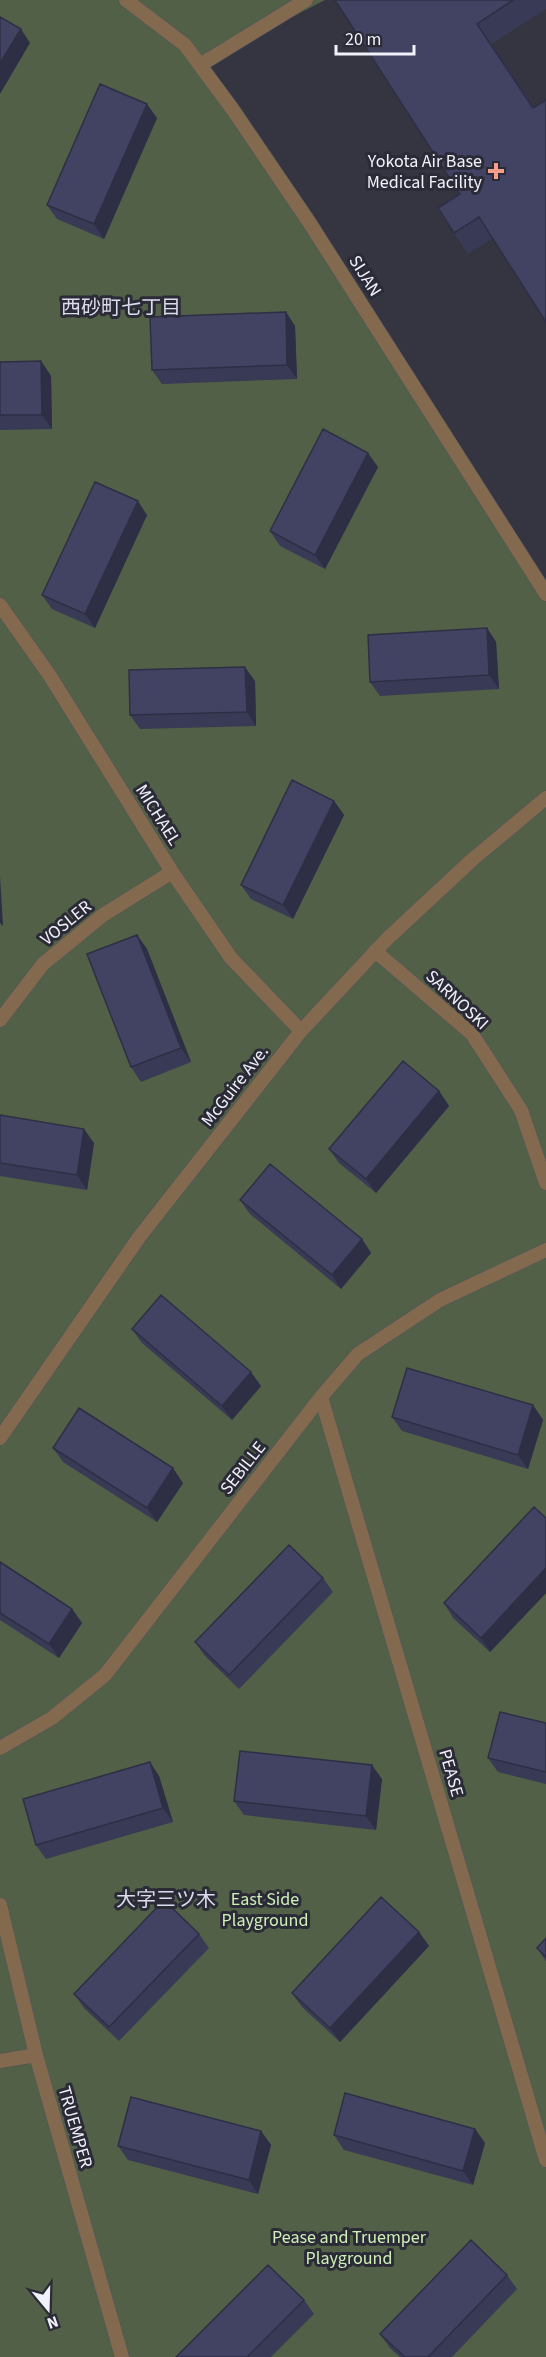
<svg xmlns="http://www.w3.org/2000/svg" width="546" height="2357" viewBox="0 0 546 2357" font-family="'Source Sans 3','Noto Sans JP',sans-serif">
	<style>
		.green { fill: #526047 }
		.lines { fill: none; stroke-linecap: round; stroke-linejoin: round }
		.service-casing { stroke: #53535e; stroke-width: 15 }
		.service { stroke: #836a4e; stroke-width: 14 }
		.wall { fill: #393a55 }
		.shaded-wall { fill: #2e2f45 }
		.building { fill: #424363; stroke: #2e2f45; stroke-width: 1.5 }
		.poi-dot { fill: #f49e89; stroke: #2b2b37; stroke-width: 2 }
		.labels { text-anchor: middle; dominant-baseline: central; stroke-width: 6; stroke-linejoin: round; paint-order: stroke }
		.poi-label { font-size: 18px; fill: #f0f1f9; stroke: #2b2b37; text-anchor: end }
		.street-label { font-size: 18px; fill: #f0f1f9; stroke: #2b2b37 }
		.park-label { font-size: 18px; fill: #cff0b6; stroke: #2b2b37 }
		.neighbourhood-label { font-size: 20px; fill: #dbdcec; stroke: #2b2b37 }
	</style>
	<rect width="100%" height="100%" fill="#353541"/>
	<path class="green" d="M0 0H325L207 61 546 589V2357H0Z"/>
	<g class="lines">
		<defs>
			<path id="service" d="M126 0 185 45 233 110 309 222 546 594
				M200 65 306 0
				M0 605 50 676 172 872 231 958 301 1031
				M375 951 472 1034 521 1110 546 1183
				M0 1020 43 964 103 915 172 872
				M321 1397 546 2160
				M0 1438 140 1236 301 1031 387 939 473 859 546 798
				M0 1748 52 1718 105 1675 321 1397 358 1354 440 1300 546 1250
				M0 1905 36 2055 122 2357
				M0 2061 36 2055"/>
		</defs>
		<use href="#service" class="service-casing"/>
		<use href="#service" class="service"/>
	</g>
	<path class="wall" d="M335 0H546V9L491 44 534 108 493 238 468 254 454 233 460 194Z
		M157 118 104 239 57 219 47 205Z
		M286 312 295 326 297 379 162 384 152 370Z
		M41 361 51 376 52 429 0 430V362Z
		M378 467 325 569 280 546 270 531Z
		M147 515 95 628 52 609 42 595Z
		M487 628 496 642 499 689 380 696 370 682Z
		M255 681 256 726 140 729 130 715Z
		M334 801 344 815 293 919 251 899 241 885Z
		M137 935 147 949 191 1062 141 1082 131 1067Z
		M439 1091 449 1106 376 1193 339 1163 329 1149Z
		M0 1115 94 1143 87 1190 0 1176Z
		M240 1200 362 1239 371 1253 341 1289 250 1214Z
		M132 1329 261 1386 232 1420 142 1343Z
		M533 1405 543 1420 528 1469 402 1431 392 1417Z
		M53 1448 183 1483 157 1522 63 1462Z
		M546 1518V1593L490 1652 453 1618 444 1603Z
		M0 1562 72 1609 82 1623 59 1658 0 1620Z
		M323 1578 333 1592 239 1689 205 1656 195 1642Z
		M546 1723V1784L498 1772 488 1758Z
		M159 1776 173 1822 46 1859 36 1845Z
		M382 1779 376 1830 244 1815 234 1801Z
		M419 1932 429 1946 340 2042 302 2007 292 1993Z
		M199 1934 209 1948 119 2041 84 2008 74 1994Z
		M546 1938V1961L537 1948Z
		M475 2129 485 2143 473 2185 344 2150 334 2135Z
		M261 2131 271 2145 258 2194 128 2160 118 2146Z
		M507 2275 517 2289 452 2357H400L390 2348 380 2334Z
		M304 2300 314 2314 271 2357H176Z"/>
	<path class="shaded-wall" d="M21 29 30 43 0 94V63Z
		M147 104 157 118 104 239 94 224Z
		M286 312 295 326 297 379 287 365Z
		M41 361 51 376 52 429 42 415Z
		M368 453 378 467 325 569 315 555Z
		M138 501 147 515 95 628 85 614Z
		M487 628 496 642 499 689 489 675Z
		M245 667 255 681 256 726 247 712Z
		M334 801 344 815 293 919 283 905Z
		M0 876 3 926 0 923Z
		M137 935 147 949 191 1062 181 1048Z
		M439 1091 449 1106 376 1193 366 1179Z
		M84 1129 94 1143 87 1190 77 1175Z
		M362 1239 371 1253 341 1289 332 1275Z
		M251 1372 261 1386 232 1420 222 1406Z
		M533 1405 543 1420 528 1469 518 1455Z
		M173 1468 183 1483 157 1522 147 1508Z
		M546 1568V1593L490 1652 481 1638Z
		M72 1609 82 1623 59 1658 49 1644Z
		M150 1762 159 1776 173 1822 163 1808Z
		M372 1765 382 1779 376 1830 366 1816Z
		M419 1932 429 1946 340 2042 330 2028Z
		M475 2129 485 2143 473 2185 463 2171Z
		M261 2131 271 2145 258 2194 249 2180Z"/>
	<path class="building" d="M335 0H513L477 24 533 108 546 100V322L479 217 454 233 438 208 460 194Z
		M0 17 21 29 0 63Z
		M100 84 147 104 94 224 47 205Z
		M286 312 287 365 152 370 150 317Z
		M41 361 42 415H0V362Z
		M323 429 368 453 315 555 270 531Z
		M95 482 138 501 85 614 42 595Z
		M487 628 489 675 370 682 368 635Z
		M245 667 247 712 130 715 129 670Z
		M292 780 334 801 283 905 241 885Z
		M137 935 181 1048 131 1067 87 954Z
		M403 1061 439 1091 366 1179 329 1149Z
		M0 1115 84 1129 77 1175 0 1163Z
		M270 1164 362 1239 332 1275 240 1200Z
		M161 1295 251 1372 222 1406 132 1329Z
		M407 1368 533 1405 518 1455 392 1417Z
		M79 1408 173 1468 147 1508 53 1448Z
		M534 1507 546 1518V1568L481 1638 444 1603Z
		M289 1545 323 1578 229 1675 195 1642Z
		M0 1562 72 1609 49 1644 0 1613Z
		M500 1712 546 1723V1772L488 1758Z
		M240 1751 372 1765 366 1816 234 1801Z
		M150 1762 163 1808 36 1845 23 1799Z
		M381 1897 419 1932 330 2028 292 1993Z
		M164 1900 199 1934 109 2027 74 1994Z
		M546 1938V1957L537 1948Z
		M345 2093 475 2129 463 2171 334 2135Z
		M131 2097 261 2131 249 2180 118 2146Z
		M471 2240 507 2275 428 2357H405L380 2334Z
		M268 2265 304 2300 247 2357H176Z"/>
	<path class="poi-dot" d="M493 162h6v6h6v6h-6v6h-6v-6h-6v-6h6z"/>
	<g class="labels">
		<g class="poi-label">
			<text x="482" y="161">Yokota Air Base<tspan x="482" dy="21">Medical Facility</tspan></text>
		</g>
		<g class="street-label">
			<text transform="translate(365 276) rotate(58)">SIJAN</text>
			<text transform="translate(158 815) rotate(58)">MICHAEL</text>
			<text transform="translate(66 923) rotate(-39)">VOSLER</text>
			<text transform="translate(457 1000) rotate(43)">SARNOSKI</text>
			<text transform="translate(235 1086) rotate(-52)">McGuire Ave.</text>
			<text transform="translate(243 1468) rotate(-52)">SEBILLE</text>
			<text transform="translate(451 1773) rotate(74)">PEASE</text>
			<text transform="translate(75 2127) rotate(74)">TRUEMPER</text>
		</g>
		<g class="park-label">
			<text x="265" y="1899">East Side<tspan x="265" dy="21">Playground</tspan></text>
			<text x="349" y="2237">Pease and Truemper<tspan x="349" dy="21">Playground</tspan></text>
		</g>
		<g class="neighbourhood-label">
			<text x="121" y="308">西砂町七丁目</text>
			<text x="166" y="1900">大字三ツ木</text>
		</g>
	</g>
	<g transform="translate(48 2309) rotate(161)" stroke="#2b2b37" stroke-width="4.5" paint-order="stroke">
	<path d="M0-4.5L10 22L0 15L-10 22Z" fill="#f0f1f9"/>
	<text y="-9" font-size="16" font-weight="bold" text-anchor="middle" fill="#f0f1f9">N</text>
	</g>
	<path d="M336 45v9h78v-9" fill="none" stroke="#f0f1f9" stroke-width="3"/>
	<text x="345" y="45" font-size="18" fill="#f0f1f9" stroke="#2b2b37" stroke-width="4.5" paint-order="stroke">20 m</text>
</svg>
